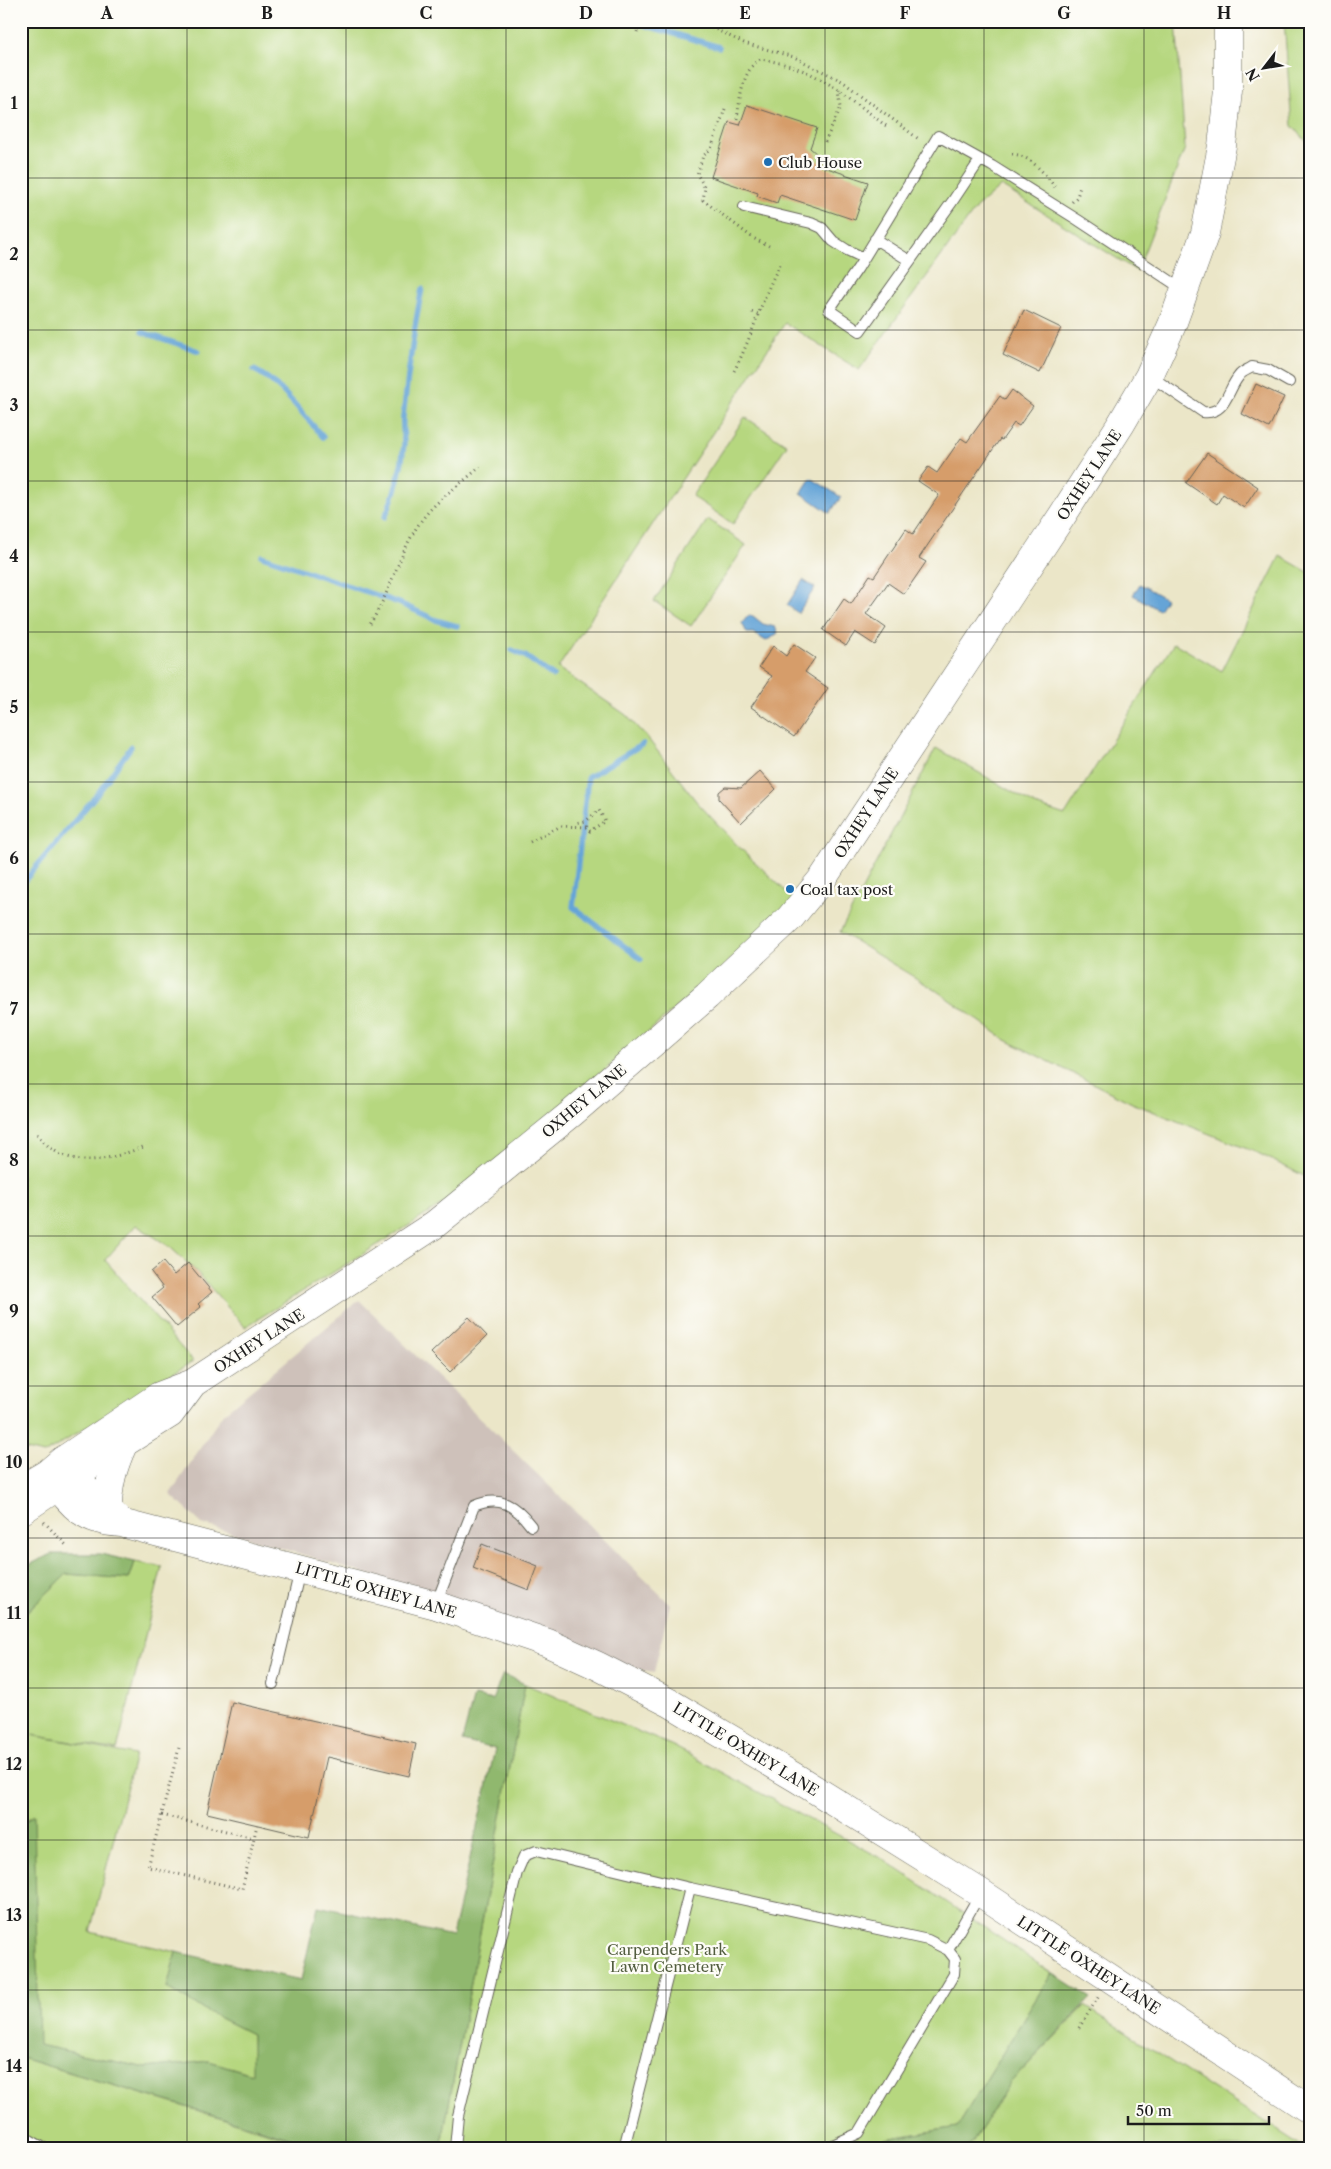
<svg xmlns="http://www.w3.org/2000/svg" width="1331" height="2169" viewBox="0 0 1331 2169" font-family="'Libre Caslon Text',serif">
	<style>
		.industrial { fill: #cec1ba }
		.green { fill: #b6d77f; stroke: #697a4e }
		.forest { fill: #90b86e; stroke: #566a45 }
		.water { fill: #65a4d7; stroke: #40607a }
		.lines { fill: none; stroke-linecap: round; stroke-linejoin: round }
		.stream { stroke: #65a4d7; stroke-width: 5.5 }
		.building { fill: #d69d6b }
		.lane-casing { stroke: #646358; stroke-width: 12 }
		.secondary-casing { stroke: #646358; stroke-width: 29 }
		.primary-casing { stroke: #646358; stroke-width: 29 }
		.path { stroke: #646358; stroke-width: 3; stroke-dasharray: 1 4; stroke-linecap: butt }
		.lane { stroke: #fff; stroke-width: 10 }
		.secondary { stroke: #fff; stroke-width: 28 }
		.primary { stroke: #fff; stroke-width: 28 }
		.grid { fill: none; stroke: #1c1c1c; stroke-width: 1; stroke-opacity: 0.55 }
		.poi-dot { fill: #1f6fb2; stroke: #fdfcf7; stroke-width: 2 }
		.labels { text-anchor: middle; dominant-baseline: central; stroke-width: 4.5; stroke-linejoin: round; paint-order: stroke }
		.poi-label { font-size: 15px; fill: #1c1c1c; stroke: #fdfcf7; text-anchor: start }
		.street-label { font-size: 15px; fill: #1c1c1c; stroke: #fdfcf7 }
		.park-label { font-size: 15px; fill: #525d3f; stroke: #fdfcf7 }
		.neatline { fill: none; stroke: #1c1c1c; stroke-width: 2 }
		.grid-label { font-size: 16px; text-anchor: middle; font-weight: bold; fill: #1c1c1c }
	</style>
	<rect width="100%" height="100%" fill="#fdfcf7"/>
	<filter id="ink" filterUnits="userSpaceOnUse"><feTurbulence type="fractalNoise" baseFrequency=".02" numOctaves="2"/><feDisplacementMap in="SourceGraphic" scale="10" xChannelSelector="R" yChannelSelector="G"/><feConvolveMatrix kernelMatrix="1 2 1 2 8 2 1 2 1" color-interpolation-filters="sRGB"/></filter>
	<filter id="wash" filterUnits="userSpaceOnUse"><feTurbulence type="fractalNoise" baseFrequency=".0096" numOctaves="4" result="noise"/><feDisplacementMap in="SourceGraphic" scale="20" xChannelSelector="R" yChannelSelector="G"/><feGaussianBlur stdDeviation="1.12" result="paint"/><feColorMatrix in="noise" values="0 0 0 0 0 0 0 0 0 0 0 0 0 0 0 0 0 1.4 0 .05"/><feComposite in="paint" operator="in"/></filter>
	<g filter="url(#wash)">
		<rect width="100%" height="100%" fill="#ebe6c8"/>
		<path class="industrial" d="M359 1300 670 1604 654 1672 625 1667 439 1596 202 1524 170 1494 222 1415Z"/>
		<path class="green" d="M21 21H1176L1185 148 1137 271 1001 186 976 208 859 370 785 323 558 668 626 715 649 740 696 801 736 844 797 902 471 1187 245 1327 197 1272 170 1247 136 1225 105 1260 193 1361 44 1454 21 1449Z
			M1284 21H1310V145L1292 126Z
			M745 417 787 445 733 524 692 496Z
			M708 519 746 545 691 626 654 601Z
			M1280 556 1310 573V1179L1260 1154 1132 1103 1006 1040 937 991 840 932 936 748 1035 805 1065 815 1174 643 1222 671Z
			M135 1562 162 1567 117 1750 32 1735 135 1755 90 1932 176 1952 167 1988 212 2014 252 2034 253 2074 209 2061 146 2068 38 2045 33 1816 21 1824V1618L67 1574 129 1579Z
			M525 1684 673 1746 881 1858 1052 1973 957 2127 886 2139 869 2148H441Z
			M1085 2006 1305 2148H963L971 2144 1009 2084Z
			M21 2058 323 2148H21Z"/>
		<path class="forest" d="M51 1554H101L135 1562 129 1579 67 1574 21 1618V1569Z
			M503 1674 525 1684 441 2148H326L21 2058V1824L34 1815 39 2045 146 2068 209 2061 252 2074V2034L212 2014 167 1988 176 1952 301 1980 318 1906 452 1936 495 1749 462 1741 474 1696 492 1700Z
			M1052 1973 1091 1998 1009 2084 971 2144 963 2148H869L886 2139 957 2127Z"/>
		<path class="water" d="M811 478 841 497 830 513 801 493Z
			M803 580 815 588 798 613 787 605Z
			M1140 584 1166 599 1159 610 1133 595Z
			M749 615 753 616 763 624 775 627 778 633 766 641 753 633H747L742 623Z"/>
		<g class="lines">
			<path class="stream" d="M631 21 719 47
				M142 332 199 351
				M254 370C279 381 304 416 323 437
				M385 517C395 494 402 470 404 444 404 435 402 426 403 417 408 374 413 331 422 289
				M262 556 399 603 436 620 457 626
				M512 650 525 656 553 676
				M21 885 98 793 131 747
				M641 959 573 907 588 777 643 744"/>
		</g>
		<g id="blocks">
			<path class="building" d="M747 105 817 128 810 148 817 154 815 160 826 163 824 167 868 182 855 220 780 195 777 203 757 196 758 193 711 177 729 122 740 125Z
				M1024 310 1061 328 1040 373 1003 355Z
				M1256 384 1284 397 1269 428 1242 414Z
				M1012 390 1033 406 1019 426 1014 423 1002 440 1000 439 942 524 919 558 926 562 904 594 888 583 866 614 886 628 875 645 855 632 846 646 823 630 844 599 851 604 870 575 874 577 906 529 913 534 939 495 918 481 928 467 937 473 961 438 967 442 1000 396 1005 400Z
				M1207 453 1258 487 1244 508 1223 494 1217 504 1186 483Z
				M794 644 815 658 805 672 828 688 794 737 751 707 772 676 759 667 773 646 786 656Z
				M760 771 776 789 741 823 719 799V792L725 787 741 788Z
				M163 1262 174 1275 188 1263 212 1292 198 1304 201 1307 177 1327 152 1297 163 1288 151 1272Z
				M469 1317 487 1336 450 1372 431 1353Z
				M482 1544 538 1566 529 1590 473 1568Z
				M232 1702 416 1744 409 1776 327 1757 309 1837 207 1813Z"/>
		</g>
	</g>
	<g filter="url(#ink)">
		<use href="#blocks" fill-opacity="0" stroke="#646358" stroke-width="1"/>
		<g class="lines">
			<defs>
				<path id="lane" d="M980 160 952 202 860 331 829 310 858 268 938 136 992 166 1078 220 1184 290
					M744 207 811 223 822 228 833 241 847 250 864 258
					M875 239 910 261
					M1150 376 1203 412C1226 415 1227 390 1239 376 1242 371 1248 370 1252 367L1268 370 1289 382
					M436 1604 474 1506C500 1495 515 1505 531 1526
					M273 1684 300 1570
					M948 1950 980 1894
					M21 2135 44 2148
					M455 2148 458 2116 517 1872 524 1856 536 1851 690 1888
					M624 2148 690 1888 928 1940 948 1950 955 1959 954 1974 859 2133 826 2148"/>
				<path id="secondary" d="M62 1461 90 1493 121 1523
					M48 1473C71 1503 80 1521 121 1523L436 1605 548 1643 598 1666 670 1703 798 1779 981 1893 1310 2110
					M108 1509C108 1485 113 1467 123 1445"/>
				<path id="primary" d="M21 1489 48 1473 62 1461 159 1396 193 1383 434 1225 572 1113 707 996 790 918 823 878 1062 516 1121 424 1149 376 1172 325 1205 233 1222 146 1228 91V21
					M21 1511 97 1460 170 1414 193 1383"/>
			</defs>
			<use href="#lane" class="lane-casing"/>
			<use href="#secondary" class="secondary-casing"/>
			<use href="#primary" class="primary-casing"/>
			<path class="path" d="M698 21 744 43 794 57 842 81 920 140
				M637 32 640 21
				M725 109 711 149 703 156 697 174 705 188 703 200 753 238 769 246
				M737 119C740 100 742 70 760 59 819 68 843 94 889 128
				M825 142 841 107 839 90
				M1012 154C1030 155 1044 173 1055 187
				M1072 202 1077 197 1080 187
				M752 312 758 314
				M734 371C753 336 762 296 782 261
				M370 624C391 592 399 552 421 521 436 500 461 484 480 467
				M530 842 561 826 587 827 590 831 605 821 599 810 586 821 575 823
				M37 1134C65 1171 104 1162 143 1147
				M21 1452 25 1460
				M44 1522 68 1547
				M179 1748 148 1867 242 1889 257 1825
				M162 1815 254 1838
				M1079 2028 1099 1996"/>
			<use href="#lane" class="lane"/>
			<use href="#secondary" class="secondary"/>
			<use href="#primary" class="primary"/>
		</g>
	</g>
	<path class="grid" d="M187 21V2148M346 21V2148M506 21V2148M666 21V2148M825 21V2148M984 21V2148M1144 21V2148M21 178H1310M21 330H1310M21 481H1310M21 632H1310M21 782H1310M21 934H1310M21 1084H1310M21 1236H1310M21 1386H1310M21 1538H1310M21 1688H1310M21 1840H1310M21 1990H1310"/>
	<g class="poi-dot">
		<circle cx="768" cy="162" r="5"/>
		<circle cx="790" cy="889" r="5"/>
	</g>
	<g class="labels">
		<g class="poi-label">
			<text x="778" y="162">Club House</text>
			<text x="800" y="889">Coal tax post</text>
		</g>
		<g class="street-label">
			<text transform="translate(1089 475) rotate(-57)">OXHEY LANE</text>
			<text transform="translate(866 813) rotate(-57)">OXHEY LANE</text>
			<text transform="translate(584 1101) rotate(-40)">OXHEY LANE</text>
			<text transform="translate(259 1341) rotate(-33)">OXHEY LANE</text>
			<text transform="translate(376 1590) rotate(16)">LITTLE OXHEY LANE</text>
			<text transform="translate(746 1749) rotate(31)">LITTLE OXHEY LANE</text>
			<text transform="translate(1089 1965) rotate(33)">LITTLE OXHEY LANE</text>
		</g>
		<g class="park-label">
			<text x="667" y="1949">Carpenders Park<tspan x="667" dy="17">Lawn Cemetery</tspan></text>
		</g>
	</g>
	<rect width="1331" height="2169" fill="none" stroke="#fdfcf7" stroke-width="55"/>
	<g transform="translate(1264 68) rotate(239)" stroke="#fdfcf7" stroke-width="4" paint-order="stroke">
	<path d="M0-4L9 19L0 12L-9 19Z" fill="#1c1c1c"/>
	<text y="-8" font-size="14" font-weight="bold" text-anchor="middle" fill="#1c1c1c">N</text>
	</g>
	<path d="M1128 2116v8h141v-8" fill="none" stroke="#1c1c1c" stroke-width="2.5"/>
	<text x="1136" y="2116" font-size="15" fill="#1c1c1c" stroke="#fdfcf7" stroke-width="4" paint-order="stroke">50 m</text>
	<rect x="28" y="28" width="1276" height="2114" class="neatline"/>
	<g class="grid-label">
		<text x="107" y="19">A</text>
		<text x="267" y="19">B</text>
		<text x="426" y="19">C</text>
		<text x="586" y="19">D</text>
		<text x="745" y="19">E</text>
		<text x="905" y="19">F</text>
		<text x="1064" y="19">G</text>
		<text x="1224" y="19">H</text>
		<text x="14" y="109">1</text>
		<text x="14" y="260">2</text>
		<text x="14" y="411">3</text>
		<text x="14" y="562">4</text>
		<text x="14" y="713">5</text>
		<text x="14" y="864">6</text>
		<text x="14" y="1015">7</text>
		<text x="14" y="1166">8</text>
		<text x="14" y="1317">9</text>
		<text x="14" y="1468">10</text>
		<text x="14" y="1619">11</text>
		<text x="14" y="1770">12</text>
		<text x="14" y="1921">13</text>
		<text x="14" y="2072">14</text>
	</g>
</svg>
